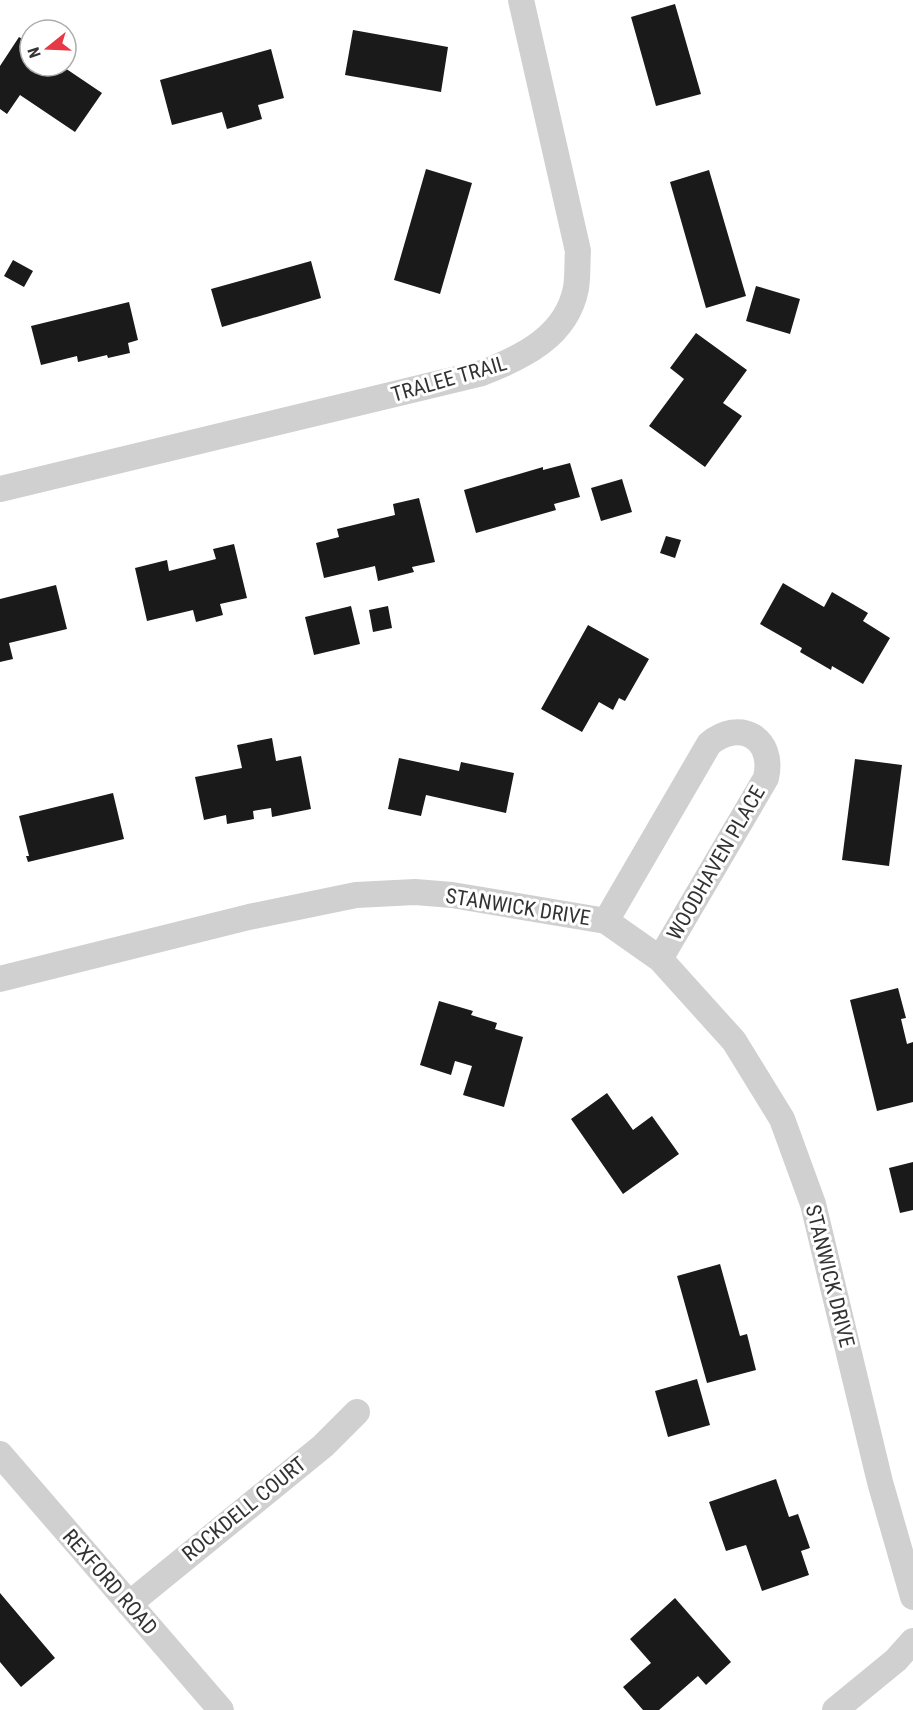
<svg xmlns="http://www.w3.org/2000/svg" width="913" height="1710" viewBox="0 0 913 1710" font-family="'Roboto Condensed',sans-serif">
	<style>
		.building { fill: #1a1a1a }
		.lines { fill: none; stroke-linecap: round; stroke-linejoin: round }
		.minor { stroke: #d0d0d0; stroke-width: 26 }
		.labels { text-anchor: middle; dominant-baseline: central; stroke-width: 6; stroke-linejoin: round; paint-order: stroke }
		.street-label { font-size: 21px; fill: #333; stroke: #fff }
	</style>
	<rect width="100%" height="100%" fill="#fff"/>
	<path class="building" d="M675 4 701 94 656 106 631 17Z
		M353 30 448 47 441 92 345 75Z
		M19 37 30 44V66H62L102 93 75 132 20 95 7 114 0 109V66Z
		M271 49 284 98 258 105 262 119 227 129 222 112 172 125 160 80Z
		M426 169 472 183 440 294 394 280Z
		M709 170 746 296 706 308 670 182Z
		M13 260 33 271 24 287 4 276Z
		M311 261 321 298 222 327 211 289Z
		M756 286 800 299 790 334 746 321Z
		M129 302 138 340 128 343 130 353 108 358 107 355 78 362 77 356 41 365 31 326Z
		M696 333 747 370 723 403 742 416 705 467 649 426 684 379 670 368Z
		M570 463 580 497 554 504 556 510 476 533 464 490 543 467V470Z
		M622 479 632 512 601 521 591 488Z
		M419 498 435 562 412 567 414 572 378 581 375 566 324 578 316 543 339 537 337 529 395 515 393 504Z
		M666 536 681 540 675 558 660 553Z
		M234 544 247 598 220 604 223 615 196 622 193 610 147 621 135 568 167 560 169 571 216 559 213 549Z
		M783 583 824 607 832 592 868 613 863 621 890 638 863 684 832 666 831 670 800 652 802 648 760 624Z
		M56 585 67 629 9 643 13 659 0 662V599Z
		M351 606 360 644 314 655 305 617Z
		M388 606 392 628 373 632 369 610Z
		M588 625 649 659 625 701 619 698 613 710 599 702 582 732 541 709Z
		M272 738 276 761 301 756 311 809 272 817 271 808 253 811 254 819 227 824 226 815 204 820 195 777 242 768 237 745Z
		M399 758 459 771 461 762 514 773 506 813 426 795 421 816 388 809Z
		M855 759 902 765 889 866 842 860Z
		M113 793 124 839 28 862 26 856H29L19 816Z
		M898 988 906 1018 901 1019 907 1044 913 1042V1102L877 1111 850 1000Z
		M439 1001 473 1011 471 1015 497 1023 495 1029 523 1037 504 1107 463 1095 472 1066 455 1061 451 1075 420 1065Z
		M607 1093 633 1130 652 1116 679 1154 623 1194 571 1119Z
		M913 1162V1210L900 1213 889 1168Z
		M720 1264 740 1336 747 1334 756 1370 707 1383 677 1276Z
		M697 1379 710 1425 668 1437 655 1391Z
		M776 1479 789 1517 798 1514 810 1548 801 1551 809 1575 762 1591 746 1545 726 1551 709 1502Z
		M0 1593 55 1658 21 1687 0 1662Z
		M675 1598 731 1662 706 1685 698 1676 659 1710H643L623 1687 651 1663 630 1639Z"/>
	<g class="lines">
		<path class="minor" d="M0 489 482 373C523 357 567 336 576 288 578 276 577 263 578 251L521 0
			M606 921 709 744C740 718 775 738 766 778L660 959
			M0 979 249 917 356 895 415 892 452 895 606 921 660 959 734 1041 782 1119 813 1204 880 1482 913 1597
			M0 1454 221 1710
			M129 1604 323 1446 357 1412
			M835 1710 896 1660 913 1641"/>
	</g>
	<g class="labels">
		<g class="street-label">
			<text transform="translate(449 379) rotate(-16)">TRALEE TRAIL</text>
			<text transform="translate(716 863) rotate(-60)">WOODHAVEN PLACE</text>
			<text transform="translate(518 907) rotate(9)">STANWICK DRIVE</text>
			<text transform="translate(830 1276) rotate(76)">STANWICK DRIVE</text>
			<text transform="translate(244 1509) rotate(-39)">ROCKDELL COURT</text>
			<text transform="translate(110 1582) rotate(49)">REXFORD ROAD</text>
		</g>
	</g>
	<g transform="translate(48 48) rotate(252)"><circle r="28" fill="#ffffff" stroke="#adadad" stroke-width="1.5"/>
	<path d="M0-4.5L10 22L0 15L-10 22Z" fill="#e63946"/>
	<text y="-9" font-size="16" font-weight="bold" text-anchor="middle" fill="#333333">N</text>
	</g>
</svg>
